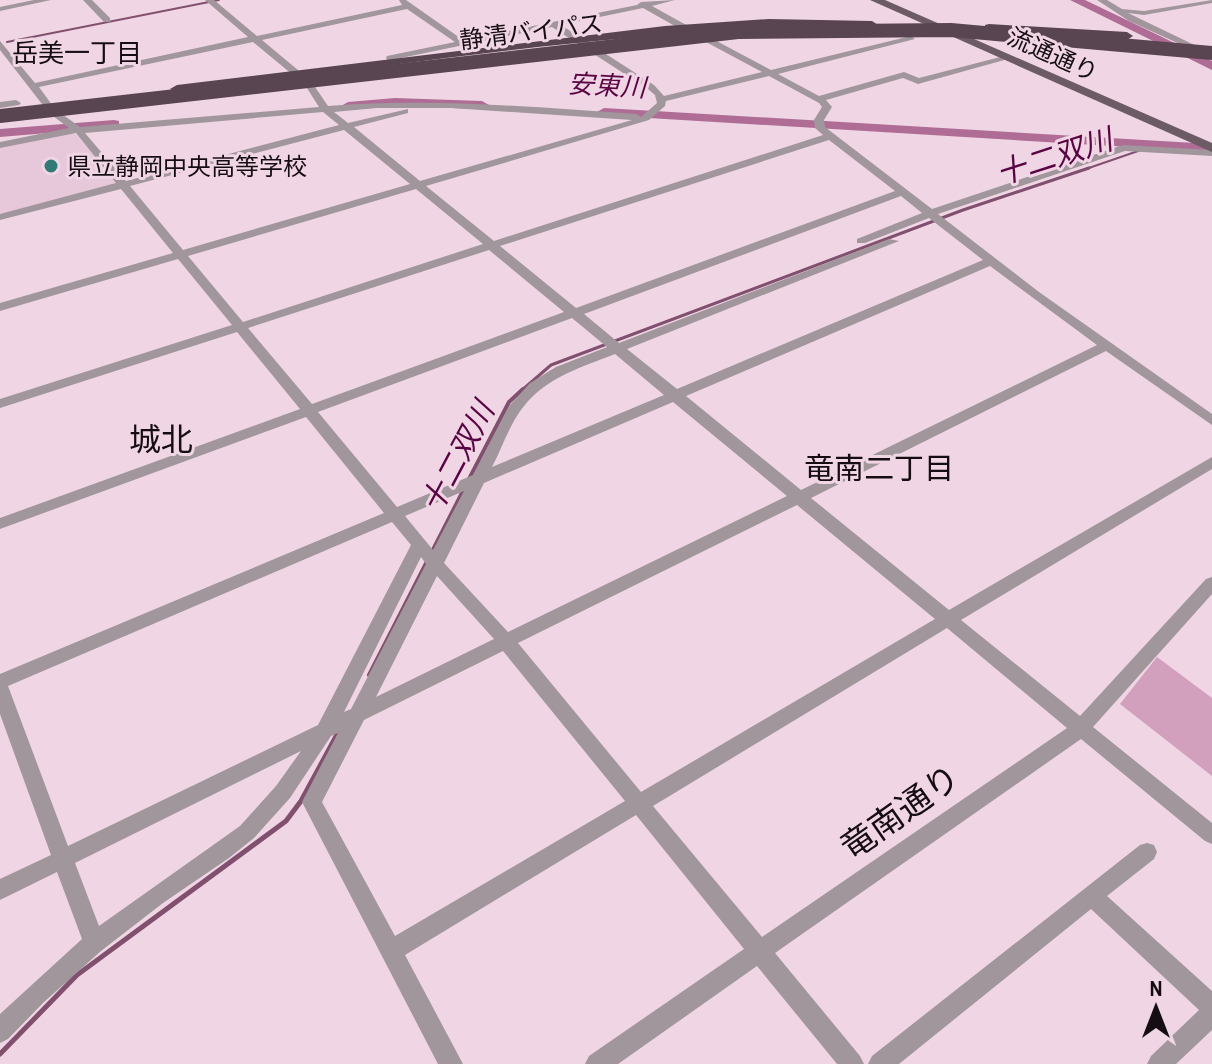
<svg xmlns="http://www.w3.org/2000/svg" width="1212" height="1064" viewBox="0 0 1212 1064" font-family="'Archivo Narrow','Noto Sans JP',sans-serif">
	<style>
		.built { fill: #e7c7da }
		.green { fill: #d29fbd }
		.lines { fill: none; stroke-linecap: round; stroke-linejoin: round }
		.stream-far3 { stroke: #81506e; stroke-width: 2 }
		.stream-far2 { stroke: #81506e; stroke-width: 3 }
		.stream-far1 { stroke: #81506e; stroke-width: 4 }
		.stream { stroke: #81506e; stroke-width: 5 }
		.river { fill: #af6d96; fill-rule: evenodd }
		.minor { fill: #a0969c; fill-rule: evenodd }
		.major { fill: #6c5a64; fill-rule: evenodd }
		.highway { fill: #594551; fill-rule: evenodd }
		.highway-bridge { stroke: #594551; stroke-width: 14 }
		.poi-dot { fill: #317a78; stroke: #f0d6e5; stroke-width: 3 }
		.labels { text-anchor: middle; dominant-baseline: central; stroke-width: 6; stroke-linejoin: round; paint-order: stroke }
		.far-street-label { font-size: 24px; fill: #160d12; stroke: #f0d6e5 }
		.far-poi-label { font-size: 24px; fill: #160d12; stroke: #f0d6e5; text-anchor: start }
		.far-neighbourhood-label { font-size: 26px; fill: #160d12; stroke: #f0d6e5 }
		.far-water-label { font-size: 26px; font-style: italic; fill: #590443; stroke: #f0d6e5 }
		.water-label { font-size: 30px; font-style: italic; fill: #590443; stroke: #f0d6e5 }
		.neighbourhood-label { font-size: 30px; fill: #160d12; stroke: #f0d6e5 }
		.quarter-label { font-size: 32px; fill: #160d12; stroke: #f0d6e5 }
		.near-street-label { font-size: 34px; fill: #160d12; stroke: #f0d6e5 }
	</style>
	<rect width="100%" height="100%" fill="#f0d6e5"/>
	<path class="built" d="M67 133 76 134 118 184 0 215V147Z"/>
	<path class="green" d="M1157 657 1212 698V776L1120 704Z"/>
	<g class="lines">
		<path class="stream-far3" d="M7 42 219 0
			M1083 170 1141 150"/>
		<path class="stream-far2" d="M521 391 551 365 963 210 1089 168"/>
		<path class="stream-far1" d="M469 479 509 402 523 389
			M369 675 465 487"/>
		<path class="stream" d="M0 1054 77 975 286 821 301 801 340 729"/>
		<path class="river" d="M1070 0H1085L1212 61V70Z
			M395 98 482 101 489 105 482 109 395 106 348 110 341 106 348 102Z
			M604 108 1212 144V152L599 115 597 112Z
			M114 120 119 121V127L0 137V129Z"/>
		<path class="minor" d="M34 0H51L0 11V7Z
			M83 0H92L110 18V22H104Z
			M205 0H214L257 36 402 5 399 0H406L463 40 637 5 641 2 675 0 652 6 688 26V30H682L643 8 561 25 654 85 664 96 762 72 706 42 705 40 709 37 771 70 911 36 915 39 778 74 819 96 904 72 919 78 1008 55V59L918 84 903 78 826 100 832 107 824 120 825 127 932 209 1123 145 1212 150V156L1125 151 938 214 1039 292 1212 414V425L1106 351 811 498 949 610 1212 457V469L961 620 1080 716 1206 579 1212 577V594L1093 727 1212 823V844L1205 841 1081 739 775 953 860 1056 864 1064H837L757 966 618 1064H585L589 1056 744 949 636 815 405 955 463 1064H438L302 802 338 733 331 736 290 798 254 838 229 858 163 903 101 951 44 1002 8 1039 0 1043V1014L82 939 57 872 0 900V879L51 855 0 714V674L384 513 306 417 0 529V518L300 409 237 332 0 408V399L232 325 178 259 0 311V303L173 253 121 189 0 220V214L116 183 76 133 0 148V142L69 128 49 113 0 50V41L35 83 248 37ZM407 9 455 42 387 56 386 58 391 64H397L396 59 552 27 648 89 655 95 657 103 641 117 636 114C533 107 431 98 328 106L311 81 262 40ZM253 42 305 85 319 107 80 127 55 109 39 87ZM769 76 819 103 822 107 814 120 815 128 823 135 494 241 426 186 649 120 665 106 666 101ZM377 108H451L632 120 420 181 354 127 408 113V109L348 123 334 112ZM323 112 339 125 126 181 85 133ZM344 130 410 184 183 250 130 186ZM829 140 895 191 576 308 500 246ZM416 189 483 244 243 322 188 256ZM901 196 922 213 857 239V243H865L929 218 983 260 677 389 627 349 899 241 889 239 619 343 584 314ZM489 250 564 312 312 404 248 328ZM990 266 1097 345 801 490 686 396ZM572 318 607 347 556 367 530 383 509 406 473 475 397 507 318 412ZM615 354 664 395 492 467C502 448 510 423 524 406 547 377 582 367 615 354ZM673 402 787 496 508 632 444 563 484 483ZM464 491 433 550 405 516ZM797 505 935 619 641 792 518 643ZM392 522 411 545 318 725 68 846 8 686ZM421 557 426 564 351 709 344 712ZM437 576 494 639 376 697ZM947 628 1067 728 762 937 653 806ZM503 651 625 801 395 936 322 802 364 720ZM301 751 276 786 240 826 99 926 75 863Z
			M1097 0H1107L1122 9 1144 11 1212 0V3L1144 15 1128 13 1211 53 1204 55 1129 21Z
			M16 100 21 103 19 105 0 108V102Z
			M1147 843 1154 845 1157 852 1154 859 1107 896 1212 991V1030L1176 1064H1147L1151 1056 1199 1010 1091 909 899 1064H868L872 1056 1140 845Z"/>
		<path class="major" d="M870 0H885L1212 143V152Z"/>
		<path class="highway" d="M769 19 872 21 878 25 872 29C639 24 408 65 177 93L170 89 177 85 665 26Z
			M989 24 1127 32 1133 36 1127 40 985 31V25Z"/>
		<path class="highway-bridge" d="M0 116 738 32 951 30 1212 53"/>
	</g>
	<circle class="poi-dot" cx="51" cy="166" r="8"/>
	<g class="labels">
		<g class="far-street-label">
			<text transform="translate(531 31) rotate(-7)">静清バイパス</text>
			<text transform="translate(1053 54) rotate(24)">流通通り</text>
		</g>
		<g class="far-poi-label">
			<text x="67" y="166">県立静岡中央高等学校</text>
		</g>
		<g class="far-neighbourhood-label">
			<text x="77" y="52">岳美一丁目</text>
		</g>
		<g class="far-water-label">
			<text transform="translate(607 85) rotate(3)">安東川</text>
		</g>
		<g class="water-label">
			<text transform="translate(1054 156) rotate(-18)">十二双川</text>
			<text transform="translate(457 457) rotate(-62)">十二双川</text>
		</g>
		<g class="neighbourhood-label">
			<text x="879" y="468">竜南二丁目</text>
		</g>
		<g class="quarter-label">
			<text x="161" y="439">城北</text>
		</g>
		<g class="near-street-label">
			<text transform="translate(900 812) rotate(-35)">竜南通り</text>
		</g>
	</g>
	<g transform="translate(1156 1008)" stroke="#f0d6e5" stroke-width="6" paint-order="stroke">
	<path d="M0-6L14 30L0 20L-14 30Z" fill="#160d12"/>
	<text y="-12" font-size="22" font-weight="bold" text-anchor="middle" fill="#160d12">N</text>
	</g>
</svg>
